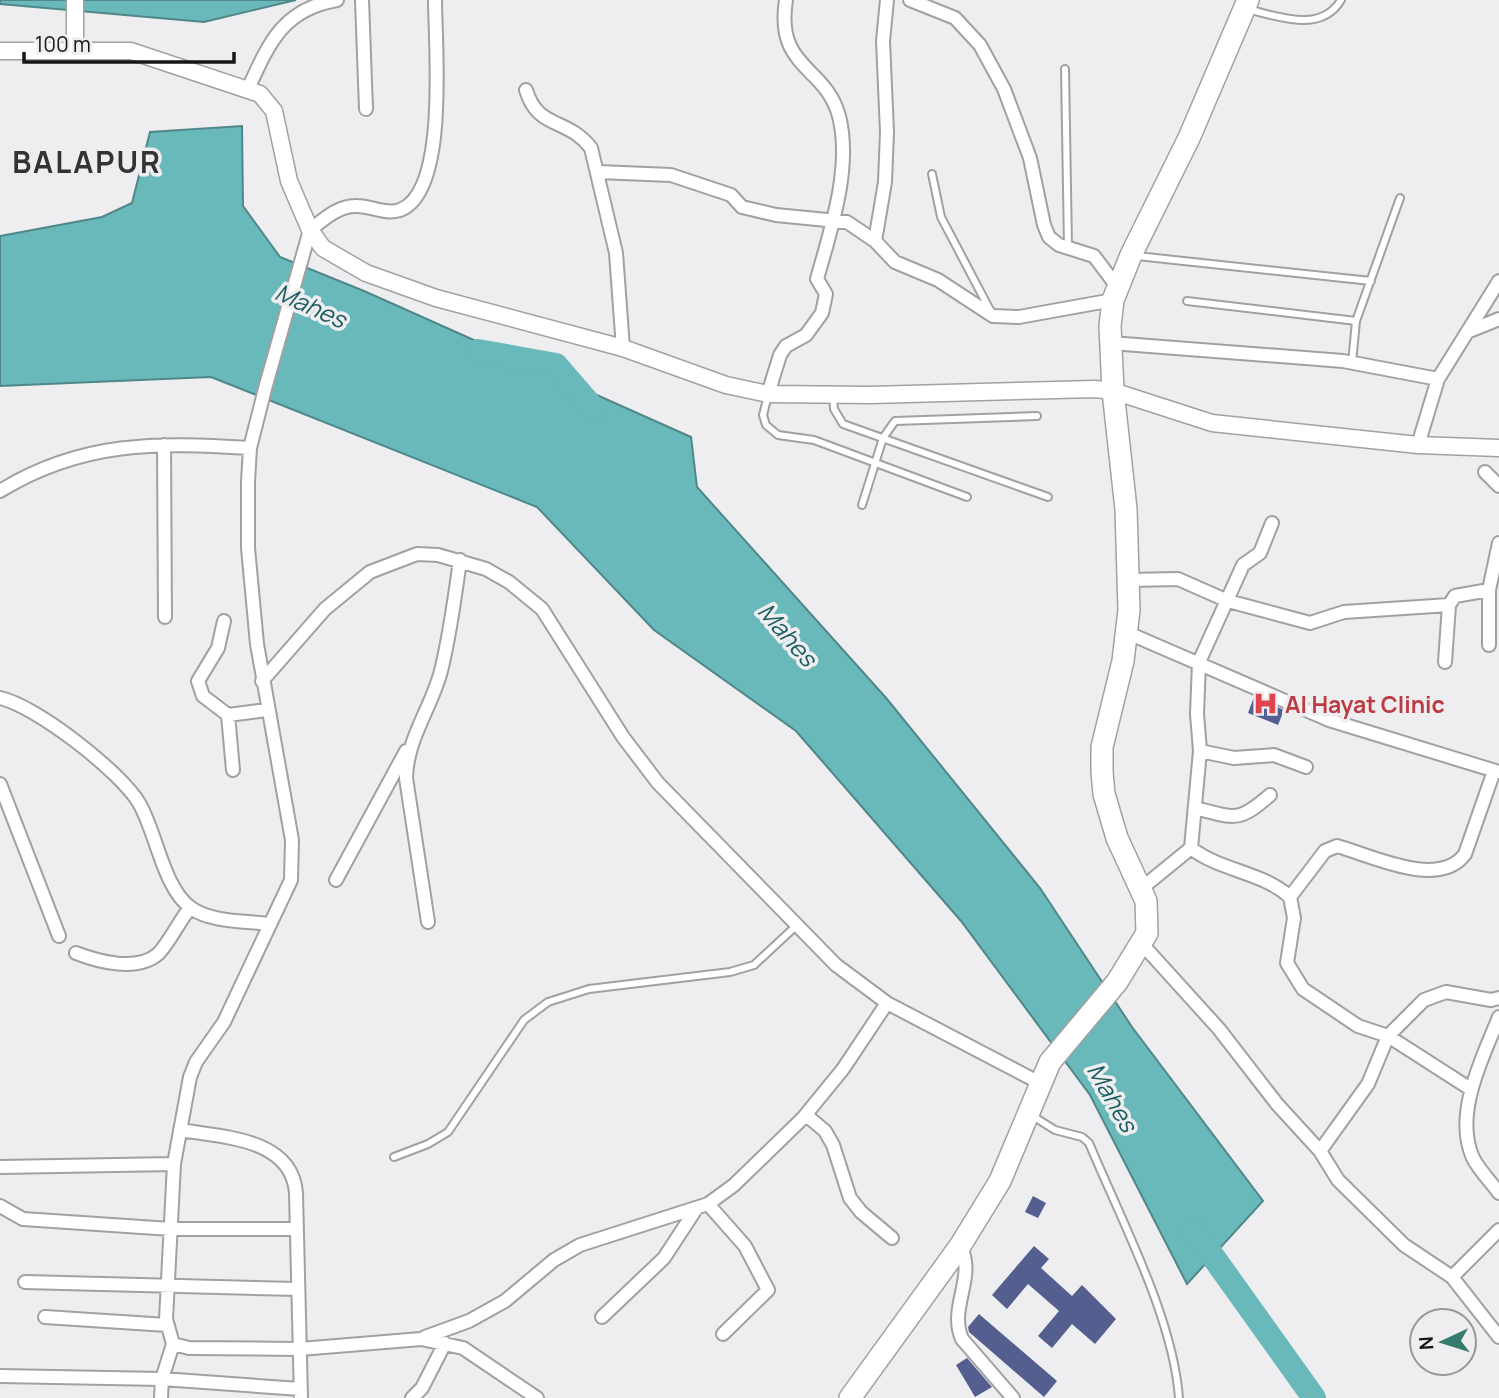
<svg xmlns="http://www.w3.org/2000/svg" width="1499" height="1398" viewBox="0 0 1499 1398" font-family="Manrope,sans-serif">
	<style>
		.water { fill: #69b8ba; stroke: #508789; stroke-width: 2 }
		.lines { fill: none; stroke-linecap: round; stroke-linejoin: round }
		.river { stroke: #69b8ba; stroke-width: 24 }
		.building { fill: #545f8f }
		.service-casing { stroke: #a1a1a3; stroke-width: 10 }
		.minor-casing { stroke: #a1a1a3; stroke-width: 16 }
		.tertiary-casing { stroke: #a1a1a3; stroke-width: 19 }
		.trunk-casing { stroke: #a1a1a3; stroke-width: 24 }
		.service { stroke: #fff; stroke-width: 6 }
		.minor { stroke: #fff; stroke-width: 12 }
		.tertiary { stroke: #fff; stroke-width: 16 }
		.trunk { stroke: #fff; stroke-width: 21 }
		.labels { text-anchor: middle; dominant-baseline: central; stroke-width: 7; stroke-linejoin: round; paint-order: stroke }
		.health-label { font-size: 23px; font-weight: bold; fill: #be3a42; stroke: #eeeef0; text-anchor: start }
		.water-label { font-size: 24px; font-style: italic; fill: #1c5e61; stroke: #eeeef0 }
		.district-label { font-size: 30px; font-weight: bold; letter-spacing: 2px; fill: #333335; stroke: #eeeef0 }
	</style>
	<rect width="100%" height="100%" fill="#eeeef0"/>
	<path class="water" d="M0 0H296L204 22 0 4Z
		M242 126 243 206 280 257 364 291 691 437 697 487 887 699 1040 888 1132 1027 1263 1201 1187 1284 1090 1095 961 921 796 731 654 630 537 507 211 377 0 386V236L102 217 132 203 150 132Z"/>
	<g class="lines">
		<path class="river" d="M478 351 556 365 595 410
			M1194 1230 1314 1398"/>
	</g>
	<path class="building" d="M1254 697 1284 710 1278 725 1248 713Z
		M1033 1196 1046 1203 1038 1218 1025 1212Z
		M1034 1246 1049 1259 1041 1268 1072 1296 1082 1285 1116 1319 1095 1344 1072 1324 1052 1348 1038 1336 1059 1311 1028 1284 1007 1309 992 1295Z
		M979 1314 1057 1381 1044 1397 969 1332 968 1327Z
		M967 1358 992 1387 975 1397 956 1365Z"/>
	<g class="lines">
		<defs>
			<path id="service" d="M1247 9C1277 16 1321 34 1341 0
				M1065 69 1068 247
				M932 174 941 217 991 312
				M1137 256 1371 281
				M1187 301 1356 321
				M1352 363 1356 321 1400 198
				M768 395 763 415 766 425 778 435 814 440 967 497
				M833 397 834 409 843 424 1048 497
				M862 505 883 438 895 421 1037 416
				M1031 1115 1055 1130 1082 1137 1089 1143C1121 1220 1173 1317 1179 1398
				M394 1157 428 1144 448 1132 524 1020 548 1002 589 989 730 972 754 965 797 925"/>
			<path id="minor" d="M362 0 366 109
				M435 0C435 44 449 192 400 210 385 215 372 206 357 206 339 205 324 219 310 230L266 385 250 448 248 482V548L257 644 292 840 291 880 224 1022 196 1062 190 1077 174 1164 166 1319 173 1344 189 1348 300 1349 421 1339 463 1348 537 1398
				M910 0 955 18 980 45 1004 89 1030 158 1044 225 1049 237 1059 245 1094 256 1118 288
				M248 89C269 43 283 9 337 0
				M526 90C538 130 567 117 591 148L616 253 623 348
				M598 172 671 175 731 195 742 207 776 215 847 222 875 241 895 262 938 280 993 316 1019 317 1113 300
				M875 241 885 182 887 132 883 41 887 0
				M1467 332 1499 319
				M1111 343 1343 361 1438 379
				M768 394 780 355 786 346 806 335 822 313 826 294 817 279C831 229 852 167 839 116 825 65 775 69 786 0
				M164 445 165 617
				M1418 445 1438 379 1499 281
				M1485 472 1499 486
				M0 491C81 441 158 442 250 448
				M1272 523 1260 553 1243 565 1199 662 1197 714 1200 751 1191 848C1220 871 1263 872 1290 897L1294 918 1287 963 1303 989 1358 1026 1388 1036 1469 1088
				M1129 580 1178 579 1228 601 1310 623 1344 612 1449 605 1455 596 1489 590
				M224 621 218 648 198 681 203 696 228 715 233 770
				M1128 633 1329 720 1499 772
				M1489 645V590L1499 543
				M1445 662 1449 605
				M262 681 325 609 370 572 417 554 438 555 486 569 509 582 542 609 623 737 658 783 836 965 887 1003 1040 1083
				M0 698C35 705 121 772 139 803 156 831 163 888 191 908 210 922 246 921 269 924
				M228 715 267 710
				M1200 751 1234 758 1274 755 1306 767
				M0 784 59 936
				M1195 808C1235 818 1238 823 1270 795
				M336 880 406 751
				M1142 888 1191 848
				M1290 897 1325 851 1337 846C1370 855 1439 890 1465 854L1494 771
				M428 922 406 778C407 738 431 709 441 671 450 635 455 597 460 560
				M1142 944 1219 1029 1277 1104 1320 1151 1338 1180 1404 1245 1452 1277 1499 1337
				M76 953C99 962 137 972 158 954 170 942 179 921 190 908
				M1499 1017C1483 1057 1453 1114 1473 1158 1479 1170 1491 1182 1499 1193
				M806 1115 825 1131 833 1145 850 1198 861 1212 892 1238
				M180 1130C222 1137 292 1138 296 1193L301 1398
				M1320 1151 1368 1084 1388 1036 1424 1000 1446 992 1491 1000 1499 998
				M0 1167 174 1164
				M708 1204 745 1246 768 1290 723 1334
				M0 1206 23 1219 171 1229H296
				M960 1246C977 1277 948 1307 962 1339L1013 1398
				M1452 1277 1499 1230
				M25 1282 297 1289
				M45 1317 167 1325
				M602 1317 664 1258 696 1209
				M425 1337 469 1321 505 1301 554 1260 580 1245 708 1204 734 1185 803 1118 843 1069 887 1003
				M0 1376 162 1379 300 1389
				M161 1398 162 1379 173 1344
				M412 1398 422 1388 445 1343"/>
			<path id="tertiary" d="M0 51H131L260 94 274 111 289 181 310 230 323 248 366 273 436 298 623 348 726 385 768 394 870 395 1095 389 1113 391 1212 423 1418 445 1499 448
				M75 51V0"/>
			<path id="trunk" d="M850 1398 960 1246 1000 1181 1050 1062 1117 982 1147 933 1146 901 1117 838 1104 794 1102 772V747L1123 661 1129 610 1126 509 1113 391 1110 326 1113 300 1131 255 1189 138 1248 0"/>
		</defs>
		<use href="#service" class="service-casing"/>
		<use href="#minor" class="minor-casing"/>
		<use href="#tertiary" class="tertiary-casing"/>
		<use href="#trunk" class="trunk-casing"/>
		<use href="#service" class="service"/>
		<use href="#minor" class="minor"/>
		<use href="#tertiary" class="tertiary"/>
		<use href="#trunk" class="trunk"/>
	</g>
	<defs>
		<symbol id="hospital-bare" viewBox="-9 -9 18 18"><path d="M-5-5h3v3.5h4V-5h3V5h-3V1.5h-4V5h-3Z" fill="#e0444e" stroke="#eeeef0" stroke-width="2.5" paint-order="stroke"/></symbol>
	</defs>
	<g fill-rule="evenodd">
		<use href="#hospital-bare" x="1248" y="686" width="35" height="35"/>
	</g>
	<g class="labels">
		<g class="health-label">
			<text x="1285" y="704">Al Hayat Clinic</text>
		</g>
		<g class="water-label">
			<text transform="translate(311 305) rotate(24)">Mahes</text>
			<text transform="translate(788 634) rotate(49)">Mahes</text>
			<text transform="translate(1113 1097) rotate(60)">Mahes</text>
		</g>
		<g class="district-label">
			<text x="87" y="161">BALAPUR</text>
		</g>
	</g>
	<g transform="translate(1443 1342) rotate(266)"><circle r="33" fill="#eeeef0" stroke="#989899" stroke-width="2"/>
	<path d="M0-5L12 26L0 18L-12 26Z" fill="#367b70"/>
	<text y="-10" font-size="19" font-weight="bold" text-anchor="middle" fill="#161617">N</text>
	</g>
	<path d="M24 52v10h210v-10" fill="none" stroke="#161617" stroke-width="3.5"/>
	<text x="35" y="52" font-size="21" fill="#161617" stroke="#eeeef0" stroke-width="5" paint-order="stroke">100 m</text>
</svg>
